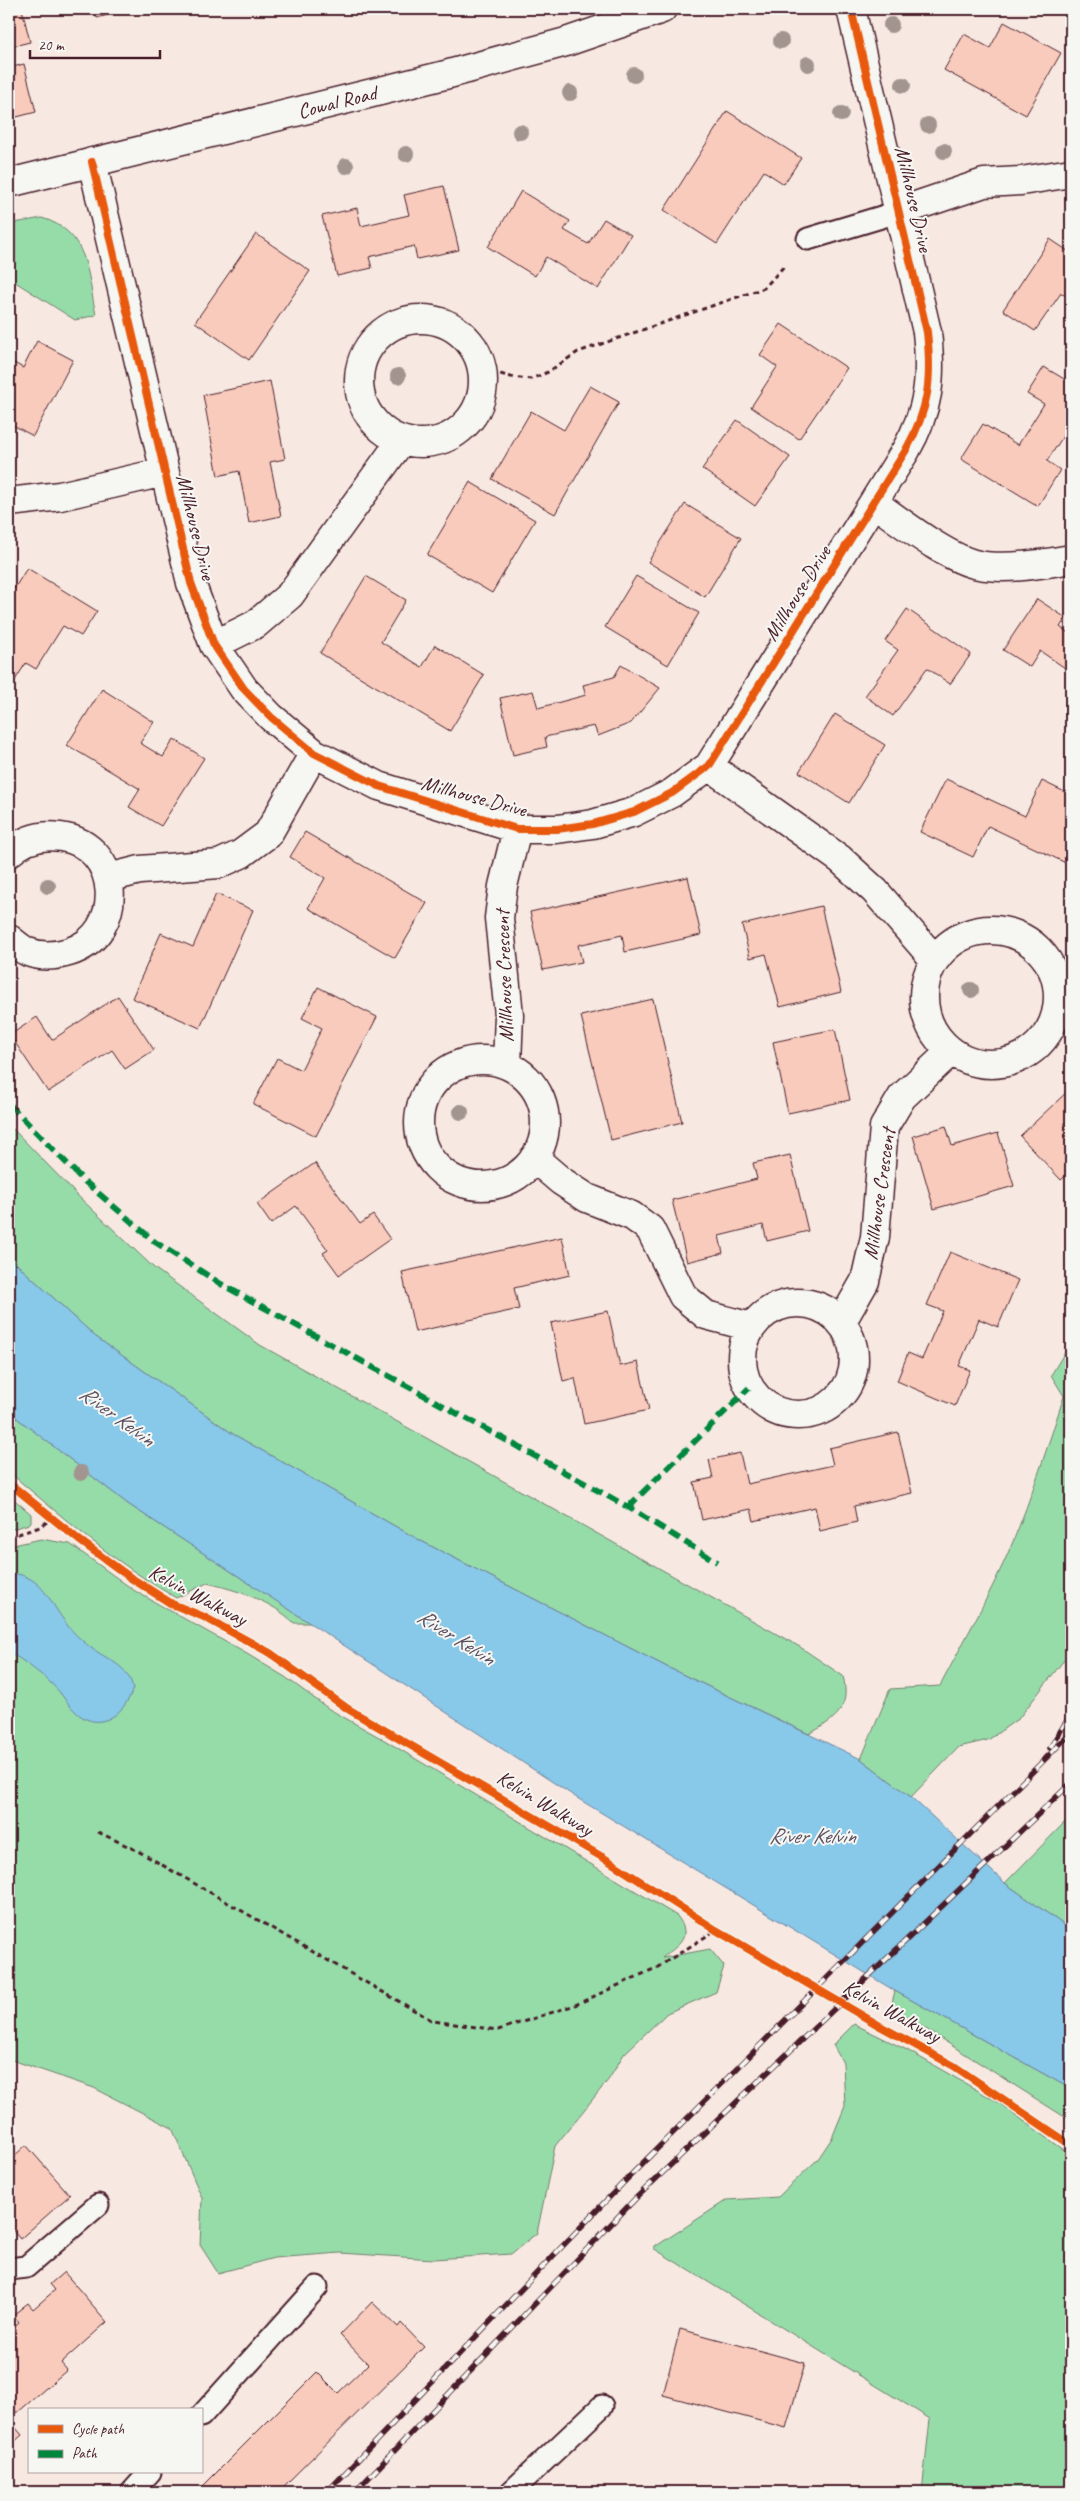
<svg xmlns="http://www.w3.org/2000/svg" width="1080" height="2501" viewBox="0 0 1080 2501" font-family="Caveat,sans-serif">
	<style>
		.green { fill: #96dca9; stroke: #707e6a }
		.water { fill: #88c8e9; stroke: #6f849d }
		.building { fill: #f8cbbc; stroke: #4a1f2b }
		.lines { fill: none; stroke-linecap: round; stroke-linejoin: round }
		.lane-casing { stroke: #4a1f2b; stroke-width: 25 }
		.street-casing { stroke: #4a1f2b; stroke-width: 31 }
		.secondary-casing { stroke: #4a1f2b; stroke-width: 31 }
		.path { stroke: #4a1f2b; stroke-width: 3; stroke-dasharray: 5 4; stroke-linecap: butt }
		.lane { stroke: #f6f6f2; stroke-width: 21 }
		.street { stroke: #f6f6f2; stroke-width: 28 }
		.secondary { stroke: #f6f6f2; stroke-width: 28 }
		.rail-casing { stroke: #4a1f2b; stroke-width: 5.5 }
		.rail { stroke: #f6f6f2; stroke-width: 4; stroke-dasharray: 11; stroke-linecap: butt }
		.quiet { stroke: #00873e; stroke-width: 6; stroke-dasharray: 12 6; stroke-linecap: butt }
		.cycleway-casing { stroke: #f6f6f2; stroke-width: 11 }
		.cycleway { stroke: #e8590c; stroke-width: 8 }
		.tree { fill: #a2948e }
		.labels { text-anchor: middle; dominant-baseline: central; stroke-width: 4; stroke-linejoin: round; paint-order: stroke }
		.street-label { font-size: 21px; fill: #4a1f2b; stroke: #f6f6f2 }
		.water-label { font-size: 22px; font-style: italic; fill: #5d5264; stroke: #f6f6f2 }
	</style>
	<rect width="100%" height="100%" fill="#f7e9e2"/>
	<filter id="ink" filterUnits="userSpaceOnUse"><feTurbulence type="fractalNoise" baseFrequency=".02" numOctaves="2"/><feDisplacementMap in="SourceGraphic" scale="10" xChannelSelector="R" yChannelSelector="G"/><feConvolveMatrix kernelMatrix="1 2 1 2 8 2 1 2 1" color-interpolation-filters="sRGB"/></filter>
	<g filter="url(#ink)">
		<path class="green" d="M42 218C89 232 87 273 96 315L75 320 9 278V224Z
			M9 1125 78 1196 154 1268 260 1345 800 1647 843 1676C851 1709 836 1719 809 1734L669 1668 421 1541 233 1434 96 1337 9 1257Z
			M1071 1342V1651L1019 1718 988 1740 959 1747 911 1797 861 1759 890 1689 940 1686C965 1639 991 1593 1012 1544 1032 1496 1048 1445 1064 1396L1051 1375Z
			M9 1412 128 1504 310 1623H294C272 1601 237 1590 207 1583L176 1598C115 1563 62 1517 9 1472Z
			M9 1495 31 1514V1522L29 1524 9 1530Z
			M41 1539 70 1544 135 1591 247 1654 285 1677 329 1709 386 1741 677 1916C694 1938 677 1946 662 1958L710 1949 724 1966 716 1992 667 2013 624 2054 609 2079 555 2146 537 2233 511 2254 434 2259 340 2253 274 2258 218 2273 200 2245 202 2198 172 2128 94 2088 9 2059V1546Z
			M1071 1816V1930L1005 1883Z
			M895 1991 1071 2089V2121L891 2007Z
			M854 2024 907 2050 996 2101 1071 2155V2492H922L930 2419 653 2248 727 2200 778 2197 818 2159 832 2138 845 2106 843 2063 833 2045Z"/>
		<path class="water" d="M9 1257 96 1337 233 1434 421 1541 669 1668 861 1759 911 1797 1005 1883 1071 1930V2089L895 1991 577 1798 128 1504 9 1412Z
			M18 1574C43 1580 49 1600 63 1619 70 1630 80 1639 90 1647 108 1660 128 1665 133 1688 126 1712 102 1733 78 1714 68 1706 62 1693 52 1684 39 1672 24 1661 9 1652V1574Z"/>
		<path class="building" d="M9 9H22L30 42 9 47Z
			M94 9H129L97 18Z
			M168 9H187L169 13Z
			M1004 22 1061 53 1026 115 944 70 964 34 990 48Z
			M24 64 36 112 9 119V68Z
			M727 111 801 158 784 184 764 171 717 244 664 210Z
			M444 186 459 250 417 259 414 246 369 257 372 268 337 276 322 216 357 208 361 226 409 215 404 195Z
			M521 191 570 221 564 230 588 244 604 219 631 235 598 289 546 257 535 276 488 247Z
			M256 234 310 271 249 360 195 322Z
			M1050 239 1071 253V299L1061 293 1035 331 1003 310Z
			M781 324 847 368 799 439 751 407 777 367 760 355Z
			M37 341 73 360 33 436 9 423V360L23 368Z
			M1044 367 1071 383V424L1047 461 1060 470 1038 506 961 459 983 424 1018 445 1044 404 1027 394Z
			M270 381 285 459 270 462 281 516 249 523 239 471 218 476 203 395Z
			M590 386 619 402 555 514 492 479 531 411 564 430Z
			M737 420 790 457 755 506 702 469Z
			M470 482 535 520 492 593 427 555Z
			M685 504 741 538 705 597 648 562Z
			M27 568 97 611 81 636 63 626 36 669 26 663 10 688 9 597Z
			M366 576 406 600 381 642 422 667 435 645 484 675 450 731 320 653Z
			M636 576 699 613 668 665 605 627Z
			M1037 599 1066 618 1060 627 1071 635V672L1040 651 1030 667 1003 650Z
			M907 609 971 654 950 684 927 668 893 716 865 696 898 650 885 641Z
			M621 665 660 688 631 723 598 736 594 726 545 737 547 747 513 755 500 698 533 691 538 708 586 695 583 685 614 677Z
			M102 689 154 722 140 743 163 757 174 739 204 758 161 826 129 807 140 789 67 745Z
			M835 714 885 745 849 803 799 772Z
			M946 779 1025 816 1042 781 1071 795 1070 865 988 826 973 857 920 832Z
			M305 832 427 903 395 958 308 908 325 878 290 857Z
			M688 877 701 935 625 952 622 935 578 945 582 962 543 970 530 912Z
			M216 894 253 910 200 1028 132 998 161 933 193 947Z
			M821 906 841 992 780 1007 766 954 750 958 742 925Z
			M318 987 377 1017 316 1136 253 1104 277 1058 301 1070 322 1028 302 1018Z
			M118 996 154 1050 125 1069 112 1050 48 1092 10 1035 37 1017 52 1040Z
			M653 999 682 1122 611 1140 581 1016Z
			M835 1029 850 1100 788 1113 773 1042Z
			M1070 1089 1071 1171 1061 1180 1020 1136Z
			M946 1126 952 1146 998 1133 1014 1186 934 1209 913 1136Z
			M790 1155 808 1231 767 1241 763 1225 719 1236 723 1253 687 1262 672 1200 757 1179 753 1163Z
			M315 1163 360 1224 373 1215 390 1239 339 1275 323 1253 328 1250 296 1206 271 1224 257 1204Z
			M562 1237 570 1275 514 1288 519 1309 415 1332 402 1272Z
			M950 1252 1018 1280 998 1327 979 1319 959 1366 970 1370 955 1406 897 1381 908 1353 922 1359 943 1311 927 1305Z
			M608 1311 620 1366 638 1362 649 1410 584 1424 575 1378 563 1381 551 1323Z
			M898 1432 912 1493 854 1506 857 1522 820 1531 815 1507 754 1521 751 1509 702 1520 694 1482 713 1478 709 1460 740 1453 747 1484 833 1465 829 1448Z
			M26 2145 70 2195 20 2239 9 2226 15 2220 9 2213V2161Z
			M64 2272 107 2322 61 2363 67 2370 17 2413 9 2404V2343L14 2338 9 2331 19 2322 13 2315 28 2303 33 2309 55 2290 50 2284Z
			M372 2302 398 2327 401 2323 424 2347 278 2492H197L317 2372 338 2393 368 2364 340 2335Z
			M680 2329 805 2363 786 2428 663 2395Z
			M9 2420 22 2435 9 2447Z"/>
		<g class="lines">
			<defs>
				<path id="lane" d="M808 239 898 212
					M9 2269 26 2267 98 2205
					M201 2416 317 2287
					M132 2492 150 2472
					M511 2492 602 2406"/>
				<path id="street" d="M92 162 191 583 214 645 244 689 271 717 314 753 379 786 517 829H557L593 824 634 812 672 793 709 766 906 450C929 409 932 379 927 332L851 9
					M898 212 984 183 1021 181 1071 173
					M359 381a62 62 0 1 1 124 0a62 62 0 1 1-124 0Z
					M9 502 60 496 164 472
					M874 503C900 521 949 560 979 565 1007 570 1044 564 1071 559
					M214 645 256 624 290 595 401 441
					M709 766 840 859 875 891 934 959
					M9 853C24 839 41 834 61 837 122 845 127 934 69 952 56 956 41 957 28 952 21 949 15 943 9 939
					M108 878 140 870 219 864 241 854 268 834 314 753
					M924 997a67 67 0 1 1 134 0a67 67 0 1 1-134 0Z
					M419 1123a63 63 0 1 1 126 0a63 63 0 1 1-126 0Z
					M507 1064 509 1015 499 918 503 886 517 829
					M534 1158 561 1181 587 1198 632 1216 650 1229 683 1296 706 1315 751 1327
					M742 1359a56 56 0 1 1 112 0a56 56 0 1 1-112 0Z
					M841 1323 865 1281 875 1237 884 1127 902 1097 950 1052"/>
				<path id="secondary" d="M9 183 449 74 566 42 662 9"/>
			</defs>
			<use href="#lane" class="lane-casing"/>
			<use href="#street" class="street-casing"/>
			<use href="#secondary" class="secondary-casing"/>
			<path class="path" d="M483 369 511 377 531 379 548 372 578 352 764 288 786 264
				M9 1483 79 1540 131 1578 172 1604 204 1617 270 1653 348 1709 609 1861 716 1930 880 2026 954 2066 1071 2145
				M9 1537 40 1527 51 1519
				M98 1832 138 1851 433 2021 498 2030 575 2005 658 1967 716 1930"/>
			<use href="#lane" class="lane"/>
			<use href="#street" class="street"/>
			<use href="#secondary" class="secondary"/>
			<defs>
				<path id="rail" d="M1050 1748 1071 1714
					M327 2492 623 2183 1071 1733
					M355 2492 636 2198 1071 1783"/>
			</defs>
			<use href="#rail" class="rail-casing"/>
			<use href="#rail" class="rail"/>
			<path class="quiet" d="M9 1104 82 1179 155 1242 221 1284 628 1507 717 1562
				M628 1507 749 1388"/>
			<defs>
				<path id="cycleway" d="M92 162 191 583 214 645 244 689 271 717 314 753 379 786 517 829H557L593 824 634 812 672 793 709 766 906 450C929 409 932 379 927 332L851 9
					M9 1483 79 1540 131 1578 172 1604 204 1617 270 1653 348 1709 609 1861 716 1930 880 2026 954 2066 1071 2145"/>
			</defs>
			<use href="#cycleway" class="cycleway-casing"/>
			<use href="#cycleway" class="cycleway"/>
		</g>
		<g class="tree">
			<circle cx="891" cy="25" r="8"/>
			<circle cx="781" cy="41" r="8"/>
			<circle cx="808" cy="64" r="8"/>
			<circle cx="634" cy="75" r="8"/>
			<circle cx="903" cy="85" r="8"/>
			<circle cx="570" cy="93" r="8"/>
			<circle cx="841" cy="114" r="8"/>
			<circle cx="928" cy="125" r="8"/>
			<circle cx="520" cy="132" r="8"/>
			<circle cx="944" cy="151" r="8"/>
			<circle cx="406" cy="154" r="8"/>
			<circle cx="346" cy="166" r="8"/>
			<circle cx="398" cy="376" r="8"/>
			<circle cx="48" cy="886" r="8"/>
			<circle cx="971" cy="990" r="8"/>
			<circle cx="461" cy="1112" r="8"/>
			<circle cx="81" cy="1473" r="8"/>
		</g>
	</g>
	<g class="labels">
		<g class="street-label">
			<text transform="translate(337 102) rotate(-14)">Cowal Road</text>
			<text transform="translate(914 199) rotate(77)">Millhouse Drive</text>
			<text transform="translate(196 527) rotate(76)">Millhouse Drive</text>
			<text transform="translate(797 593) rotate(-58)">Millhouse Drive</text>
			<text transform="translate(474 796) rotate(15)">Millhouse Drive</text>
			<text transform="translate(504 976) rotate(-92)">Millhouse Crescent</text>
			<text transform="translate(879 1194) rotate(-82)">Millhouse Crescent</text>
			<text transform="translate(198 1595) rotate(28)">Kelvin Walkway</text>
			<text transform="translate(545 1803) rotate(31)">Kelvin Walkway</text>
			<text transform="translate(892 2011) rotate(29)">Kelvin Walkway</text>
		</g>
		<g class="water-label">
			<text transform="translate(117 1416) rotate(36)">River Kelvin</text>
			<text transform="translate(456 1637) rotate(32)">River Kelvin</text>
			<text x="812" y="1836">River Kelvin</text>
		</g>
	</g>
	<rect width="1080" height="2501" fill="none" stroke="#f6f6f2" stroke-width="30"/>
	<rect x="15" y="15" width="1050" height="2471" fill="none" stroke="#4a1f2b" stroke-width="2" filter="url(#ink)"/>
	<rect x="28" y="2408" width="175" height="65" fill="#f6f6f2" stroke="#b1a0a2"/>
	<rect x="38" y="2425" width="25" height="8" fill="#e8590c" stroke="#b1a0a2"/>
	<text x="72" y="2434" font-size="15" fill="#4a1f2b">Cycle path</text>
	<rect x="38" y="2450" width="25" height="8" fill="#00873e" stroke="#b1a0a2"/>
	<text x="72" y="2458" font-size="15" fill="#4a1f2b">Path</text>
	<path d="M30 50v8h130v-8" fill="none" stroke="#4a1f2b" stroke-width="2.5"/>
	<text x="38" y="50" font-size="15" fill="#4a1f2b" stroke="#f6f6f2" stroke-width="4" paint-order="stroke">20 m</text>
</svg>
